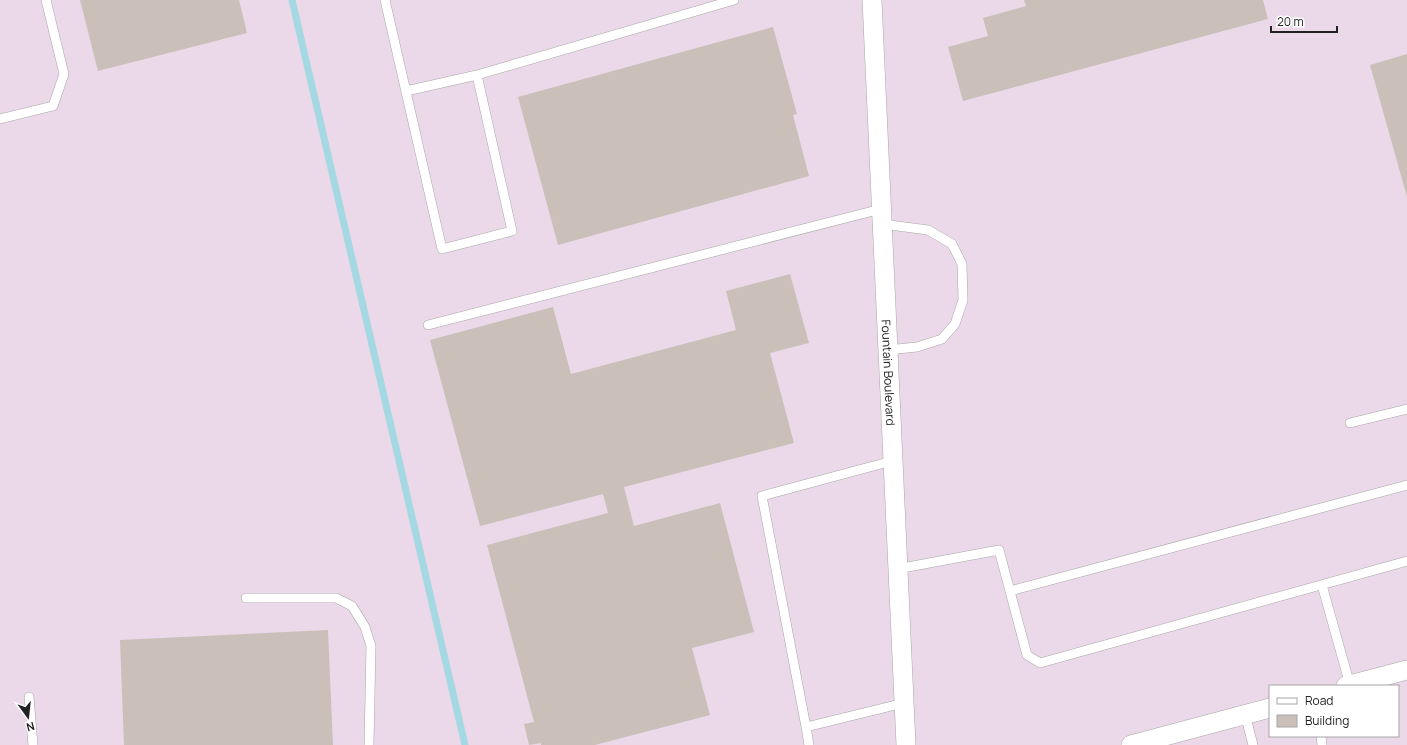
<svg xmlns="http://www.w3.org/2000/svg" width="1407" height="745" viewBox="0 0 1407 745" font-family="Manrope,sans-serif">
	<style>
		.industrial { fill: #ebd8e9; fill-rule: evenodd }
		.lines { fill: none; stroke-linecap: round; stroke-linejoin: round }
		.stream { stroke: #a4d8e3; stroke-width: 7 }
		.building { fill: #cac0b9 }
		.lane-casing { stroke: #a8a8a8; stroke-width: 10 }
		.street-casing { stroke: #a8a8a8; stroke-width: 20 }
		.lane { stroke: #fff; stroke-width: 9 }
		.street { stroke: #fff; stroke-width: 19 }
		.labels { text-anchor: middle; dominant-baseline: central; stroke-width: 3.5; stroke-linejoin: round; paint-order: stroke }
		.street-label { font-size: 12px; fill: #212121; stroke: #fff }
	</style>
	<rect width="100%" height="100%" fill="#f2eee7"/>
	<path class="industrial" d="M0 0H1407V745H0ZM1270 686H1398V736H1270Z"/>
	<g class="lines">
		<path class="stream" d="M292 0 465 745"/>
	</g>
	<path class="building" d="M80 0H239L247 33 98 71Z
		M1024 0H1263L1268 19 963 101 948 47 988 36 983 18 1026 6Z
		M773 27 797 114 793 115 809 176 558 245 518 97Z
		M1407 54V197L1370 65Z
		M790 274 809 343 770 353 794 443 624 487 634 526 720 503 754 632 692 648 710 715 595 745H541V743L529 745 524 724 534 722 487 545 608 513 603 494 480 526 430 340 553 307 571 374 736 330 726 291Z
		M328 630 333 745H124L120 640Z"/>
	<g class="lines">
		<defs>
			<path id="lane" d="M385 0 442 249 512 231 477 75 734 0
				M406 91 477 75
				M0 119 53 106 64 74 46 0
				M882 224 928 230 952 244 962 264 963 300 955 324 942 339 917 347 887 350
				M428 325 881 209
				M1350 423 1407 409
				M892 461 762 496 806 727 904 703
				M897 569 999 550 1027 655 1040 663 1407 561
				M1322 585 1350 685
				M1010 591 1407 485
				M246 598H336L352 606 365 627 371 646 369 745
				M29 697 33 745
				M1245 714 1253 745
				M806 727 809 745
				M1321 736 1322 745"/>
			<g id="street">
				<path id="s1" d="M872 0 906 745"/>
				<path d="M1346 686 1407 670"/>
				<path d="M1131 745 1270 708"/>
			</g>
		</defs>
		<use href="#lane" class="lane-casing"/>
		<use href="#street" class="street-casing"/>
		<use href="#lane" class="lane"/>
		<use href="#street" class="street"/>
	</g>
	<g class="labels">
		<g class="street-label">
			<text stroke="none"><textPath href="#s1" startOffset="373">Fountain Boulevard</textPath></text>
		</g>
	</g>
	<rect x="1269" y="685" width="130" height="52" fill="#ffffff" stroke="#a6a6a6"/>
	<rect x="1277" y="698" width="20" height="6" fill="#ffffff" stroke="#a6a6a6"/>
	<text x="1305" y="705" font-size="12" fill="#212121">Road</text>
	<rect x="1277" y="715" width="20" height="12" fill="#cac0b9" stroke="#a6a6a6"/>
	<text x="1305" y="725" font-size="12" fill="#212121">Building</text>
	<g transform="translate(28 717) rotate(165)" stroke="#ffffff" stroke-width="3" paint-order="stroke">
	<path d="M0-3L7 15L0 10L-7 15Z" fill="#212121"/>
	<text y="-6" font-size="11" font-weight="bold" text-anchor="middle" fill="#212121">N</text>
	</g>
	<path d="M1271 26v6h66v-6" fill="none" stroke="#212121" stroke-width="2"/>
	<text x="1277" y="26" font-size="12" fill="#212121" stroke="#ffffff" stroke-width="3" paint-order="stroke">20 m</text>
</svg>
